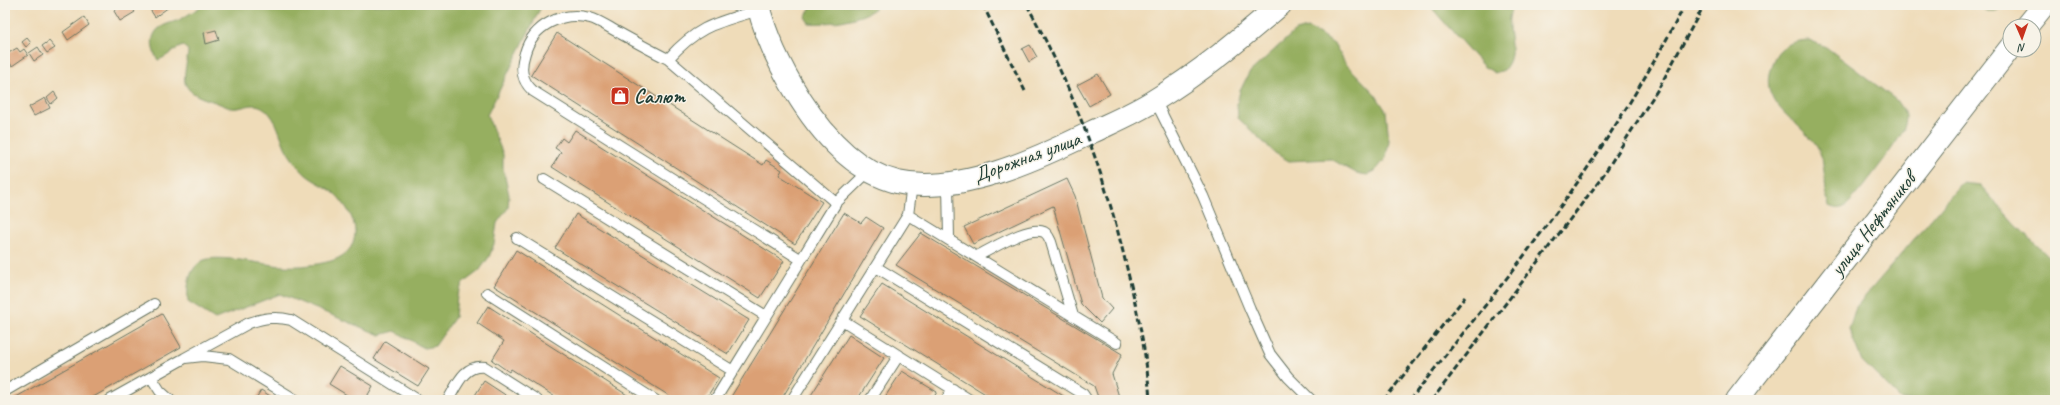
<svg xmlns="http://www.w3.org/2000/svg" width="2060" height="405" viewBox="0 0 2060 405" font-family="Caveat,sans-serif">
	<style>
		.forest { fill: #96af60; stroke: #5a764a }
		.building { fill: #dba074 }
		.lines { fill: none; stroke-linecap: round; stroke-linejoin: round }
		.service-casing { stroke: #687563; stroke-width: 12 }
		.tertiary-casing { stroke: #687563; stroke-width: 24 }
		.service { stroke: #fff; stroke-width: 10 }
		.tertiary { stroke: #fff; stroke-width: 22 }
		.rail { stroke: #1f3d34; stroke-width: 3; stroke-dasharray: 6 3; stroke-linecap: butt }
		.labels { text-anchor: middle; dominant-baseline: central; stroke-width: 3; stroke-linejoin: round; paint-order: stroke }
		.poi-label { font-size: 20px; font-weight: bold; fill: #1f3d34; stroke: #f7f3e8; text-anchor: start }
		.street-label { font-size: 20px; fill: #1f3d34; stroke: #f7f3e8 }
	</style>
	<rect width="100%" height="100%" fill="#f7f3e8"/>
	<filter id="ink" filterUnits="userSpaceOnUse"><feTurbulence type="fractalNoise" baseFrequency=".025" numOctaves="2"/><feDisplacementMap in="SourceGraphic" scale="8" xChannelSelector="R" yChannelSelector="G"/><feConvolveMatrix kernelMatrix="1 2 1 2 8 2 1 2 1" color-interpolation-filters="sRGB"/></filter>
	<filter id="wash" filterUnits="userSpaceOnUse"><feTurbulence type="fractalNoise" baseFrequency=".012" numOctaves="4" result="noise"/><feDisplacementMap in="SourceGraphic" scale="16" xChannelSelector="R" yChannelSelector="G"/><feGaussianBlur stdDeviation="0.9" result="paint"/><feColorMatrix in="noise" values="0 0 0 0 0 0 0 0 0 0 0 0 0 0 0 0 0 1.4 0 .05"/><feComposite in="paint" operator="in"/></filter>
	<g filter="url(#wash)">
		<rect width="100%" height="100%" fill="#efdcb9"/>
		<path class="forest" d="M203 5H542L487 115 503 154V168L509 195 508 208 497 223 494 244 489 257 479 271 463 283 457 296 455 317 435 346 424 348 395 331 380 335 280 294 215 319 188 302C187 288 188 269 202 261 216 253 265 265 283 266 299 267 316 265 331 261 346 256 355 247 355 231 355 219 344 202 335 194 327 186 314 182 305 174 298 167 290 157 285 147 280 135 277 120 266 110 253 99 244 110 231 108 228 108 224 105 220 104 209 99 190 97 185 83 183 73 188 60 188 50L183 46C172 50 169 56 158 60 151 50 149 34 161 27 167 23 175 22 181 19 189 14 196 10 203 5Z
			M812 5H878C869 19 825 25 809 23L805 17Z
			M1429 5H1514C1502 22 1515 41 1510 59 1509 63 1506 67 1504 70L1495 73 1483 66Z
			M1978 5H2003L1997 11H1986Z
			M1308 28 1320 34 1335 45 1345 63 1375 94 1386 111 1389 141 1386 158 1376 170 1367 175 1356 173 1331 159 1289 161 1275 153 1238 118 1237 104 1240 91 1249 73 1295 31Z
			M1809 40 1826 47 1896 100 1906 115C1906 123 1904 130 1900 136 1894 147 1853 202 1844 207 1838 210 1834 208 1829 206 1823 188 1827 162 1817 147 1796 116 1753 103 1774 59 1781 44 1795 41 1809 40Z
			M1962 183 1980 185 2015 224 2055 263V400H1901L1862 361 1849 329 1856 307Z"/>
		<g id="blocks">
			<path class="building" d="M123 5H130L135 12 120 21 114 11Z
				M147 5H168L169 7 155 17Z
				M84 17 89 25 68 40 63 32Z
				M216 30 219 40 206 44 204 33Z
				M557 33 763 165 766 160 782 170 779 175 822 202 795 244 531 75Z
				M27 38 31 43 26 47 22 42Z
				M49 41 55 48 47 53 42 46Z
				M1030 45 1037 57 1029 62 1022 49Z
				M38 47 43 55 34 61 29 53Z
				M17 48 20 52 24 49 28 55 12 66 5 55Z
				M1098 74 1110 94 1089 106 1077 85Z
				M54 92 58 98 51 104 47 98Z
				M45 98 50 108 34 116 29 107Z
				M575 130 784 261 760 298 552 167 561 152 555 148 562 138 567 142Z
				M1067 179 1075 196 1102 298 1112 309 1100 323 1081 304 1053 206 973 244 964 227Z
				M844 213 861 223 866 217 883 228 781 400H729Z
				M576 214 749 320 728 354 555 248Z
				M921 233 1122 354 1112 374 1120 400H1099L1094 386 896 265Z
				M516 250 719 378 705 400H676L494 286Z
				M882 284 1070 400H995L860 316Z
				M488 306 635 400H560L511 369 509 372 492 360 504 341 477 323Z
				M162 314 181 347 88 400H11Z
				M849 335 884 358 857 400H808Z
				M385 341 429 369 418 386 374 359Z
				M340 366 373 386 365 400H355L329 384Z
				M902 371 937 392 932 400H883Z
				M484 381 513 400H472Z
				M261 390 276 400H255Z"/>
		</g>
	</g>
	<g filter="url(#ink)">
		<use href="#blocks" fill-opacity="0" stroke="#687563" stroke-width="1"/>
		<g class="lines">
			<defs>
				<path id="service" d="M759 10C716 23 699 25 668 59 650 50 632 40 614 30 607 26 598 20 590 18 562 11 533 25 525 53 520 68 521 80 533 91L800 259
					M668 59 836 203
					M1155 100 1203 196 1250 309 1270 354 1288 377 1311 400
					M544 179 766 316
					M948 183 949 239
					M908 215 1117 343
					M517 238 733 371
					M977 256C992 249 1029 225 1044 232 1048 234 1049 238 1051 242L1073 316
					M876 267 1083 394 1087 400
					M487 293 655 400
					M842 320 970 400
					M185 358 249 323C264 318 276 316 291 320L418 400
					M151 377 160 391 170 400
					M5 391 154 304
					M110 400 185 358 203 356 229 359 296 400
					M448 400C457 385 464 364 485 367L537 400
					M715 400 836 203 870 170
					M792 400 908 215 912 184
					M870 400 899 355
					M946 400 953 389"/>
				<path id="tertiary" d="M758 5C766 38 782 70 800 99 823 135 854 171 897 182 958 196 1039 158 1092 132 1113 122 1135 113 1155 100 1200 73 1240 39 1280 5
					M2027 26 2044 5
					M1737 400 2010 48"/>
			</defs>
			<use href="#service" class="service-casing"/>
			<use href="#tertiary" class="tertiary-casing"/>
			<use href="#service" class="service"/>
			<use href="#tertiary" class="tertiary"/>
			<path class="rail" d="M983 5 1025 91
				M1027 5C1075 92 1107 180 1129 277 1139 318 1147 358 1150 400
				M1384 400 1465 297
				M1410 400C1453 345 1499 290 1541 233 1595 161 1643 85 1685 5
				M1432 400 1600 180 1660 86 1704 5"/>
		</g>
	</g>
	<defs>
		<symbol id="shop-square" viewBox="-11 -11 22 22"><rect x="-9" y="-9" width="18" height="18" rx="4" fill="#c8321e" stroke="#f7f3e8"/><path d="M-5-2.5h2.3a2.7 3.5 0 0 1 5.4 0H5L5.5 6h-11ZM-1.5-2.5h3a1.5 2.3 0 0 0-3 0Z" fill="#fff"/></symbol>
	</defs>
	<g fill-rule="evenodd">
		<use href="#shop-square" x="609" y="85" width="22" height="22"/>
	</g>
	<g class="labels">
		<g class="poi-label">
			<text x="634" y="96">Салют</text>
		</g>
		<g class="street-label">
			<text transform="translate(1027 157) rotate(-20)">Дорожная улица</text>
			<text transform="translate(1873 224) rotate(-52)">улица Нефтяников</text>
		</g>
	</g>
	<rect width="2060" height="405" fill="none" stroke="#f7f3e8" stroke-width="20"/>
	<g transform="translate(2022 38) rotate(178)"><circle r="19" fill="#f7f3e8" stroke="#a1aaa0"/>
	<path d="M0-3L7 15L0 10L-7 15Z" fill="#c8321e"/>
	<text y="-6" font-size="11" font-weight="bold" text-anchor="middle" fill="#1f3d34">N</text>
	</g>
</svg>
